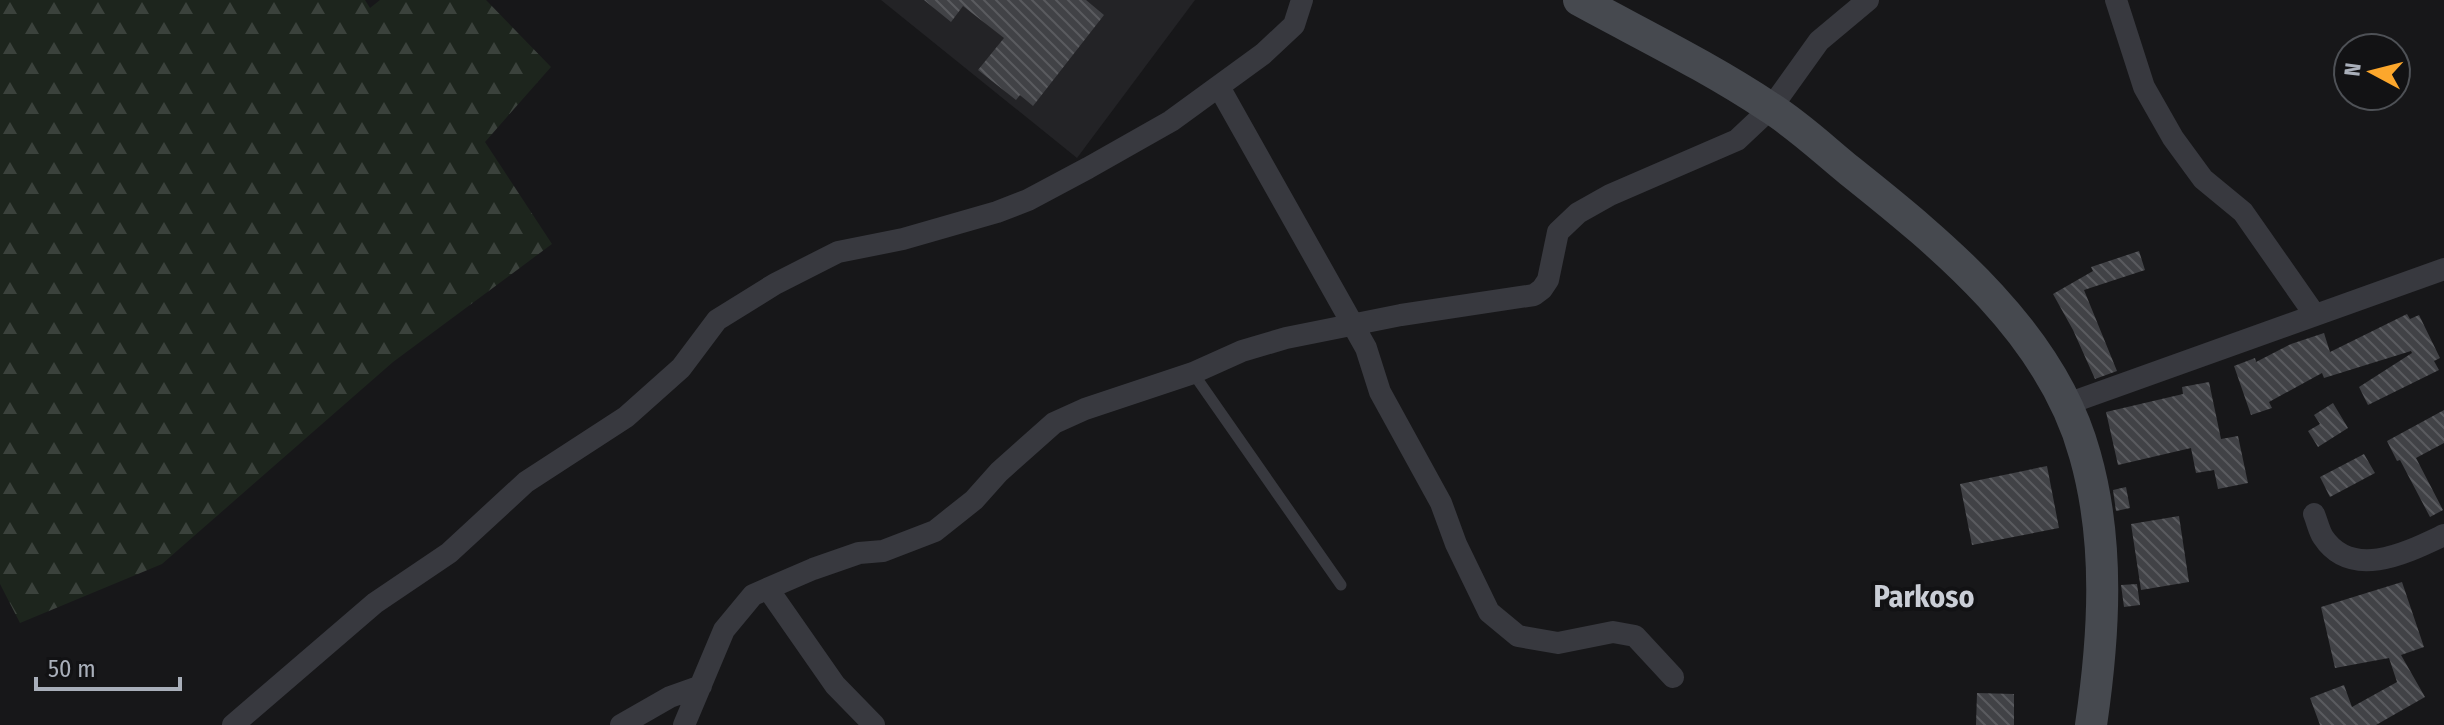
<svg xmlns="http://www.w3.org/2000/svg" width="2444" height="725" viewBox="0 0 2444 725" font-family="'Fira Sans Condensed',sans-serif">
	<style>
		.built { fill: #232326 }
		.forest { fill: url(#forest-firs) }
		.building { fill: url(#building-back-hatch) }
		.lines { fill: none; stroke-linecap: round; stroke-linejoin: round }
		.lane { stroke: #38393f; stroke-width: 11 }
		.street { stroke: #38393f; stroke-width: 22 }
		.secondary { stroke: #46494f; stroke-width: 32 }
		.labels { text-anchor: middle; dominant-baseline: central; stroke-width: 8; stroke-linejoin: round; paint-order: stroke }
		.district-label { font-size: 30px; font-weight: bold; fill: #caced6; stroke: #121214 }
	</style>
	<defs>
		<pattern id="forest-firs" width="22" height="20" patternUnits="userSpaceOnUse" patternTransform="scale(2)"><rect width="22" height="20" fill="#1d251d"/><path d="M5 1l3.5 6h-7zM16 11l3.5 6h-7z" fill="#3b423c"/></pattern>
		<pattern id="building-back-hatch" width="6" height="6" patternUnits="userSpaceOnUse" patternTransform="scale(2)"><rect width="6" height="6" fill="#414246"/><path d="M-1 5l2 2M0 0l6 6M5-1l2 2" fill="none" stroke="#5a5b5f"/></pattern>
	</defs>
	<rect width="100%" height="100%" fill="#171719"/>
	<path class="built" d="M881 0H1195L1077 158Z"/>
	<path class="forest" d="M0 0H365L370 8 380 0H486L551 67 485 142 552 244 393 362 162 564 20 623 0 584Z"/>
	<path class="building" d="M924 0H1086L1104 15 1033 106 1020 95 1016 100 978 70 1004 38 963 6 951 22Z
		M2139 251 2145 270 2084 290 2117 371 2095 379 2073 330 2053 294 2093 271 2091 267Z
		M2407 314 2410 319 2419 315 2440 358 2434 361 2439 370 2368 405 2359 387 2412 353 2411 351 2324 378 2322 373 2269 402 2272 408 2251 415 2234 366 2255 358 2256 362 2291 344 2324 333 2330 352Z
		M2209 382 2221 439 2238 436 2248 483 2218 489 2214 470 2196 473 2191 448 2118 465 2106 412 2183 394 2182 387Z
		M2333 403 2348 428 2318 447 2308 431 2320 424 2314 415Z
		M2444 410V443L2416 458 2443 510 2430 517 2400 460 2397 461 2387 441Z
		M2364 454 2375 473 2330 497 2320 477Z
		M2047 466 2059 528 1972 545 1960 484Z
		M2126 487 2130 508 2116 511 2113 490Z
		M2179 516 2189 582 2141 590 2131 524Z
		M2402 582 2424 647 2401 655 2425 697 2376 725H2320L2310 698 2344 685 2352 707 2397 682 2389 658 2335 668 2321 607Z
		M2137 584 2140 605 2124 607 2121 585Z
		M1977 693 2014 694V725H1976Z"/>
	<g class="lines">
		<path class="lane" d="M1193 373 1341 585"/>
		<path class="street" d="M2116 0 2144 87 2173 138 2203 179 2243 212 2315 315
			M1219 87 1366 348 1380 392 1441 503 1456 544 1489 612 1518 636 1558 643 1613 632 1635 636 1673 677
			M2067 404 2444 269
			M2314 514C2317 521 2319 531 2323 537 2352 581 2408 552 2444 535
			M768 589 835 685 874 725
			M233 725 375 603 449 553 526 482 626 417 681 368 717 320 775 284 838 252 903 239 997 212 1028 200 1088 168 1171 121 1263 54 1294 25 1302 0
			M621 725 670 697 701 686
			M684 725 724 630 753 595 813 569 859 553 883 551 935 531 974 500 999 472 1054 423 1085 409 1193 373 1242 351 1286 338 1401 315 1534 295 1542 289 1548 280 1558 232 1578 213 1610 195 1737 140 1771 108 1819 41 1868 0"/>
		<path class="secondary" d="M1579 0C1643 35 1709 67 1769 107 1798 125 1823 149 1850 171 1944 246 2052 334 2085 455 2110 543 2104 636 2091 725"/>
	</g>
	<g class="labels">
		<g class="district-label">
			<text x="1924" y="597">Parkoso</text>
		</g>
	</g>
	<g transform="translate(2372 72) rotate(277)"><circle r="38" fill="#121214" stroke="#4e5156" stroke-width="2"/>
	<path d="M0-6L14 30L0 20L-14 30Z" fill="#fca72c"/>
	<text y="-12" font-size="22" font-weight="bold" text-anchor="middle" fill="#a9afba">N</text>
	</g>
	<path d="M36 677v12h144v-12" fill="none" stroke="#a9afba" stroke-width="4"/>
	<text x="48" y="677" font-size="24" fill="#a9afba" stroke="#121214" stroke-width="6" paint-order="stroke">50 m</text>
</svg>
